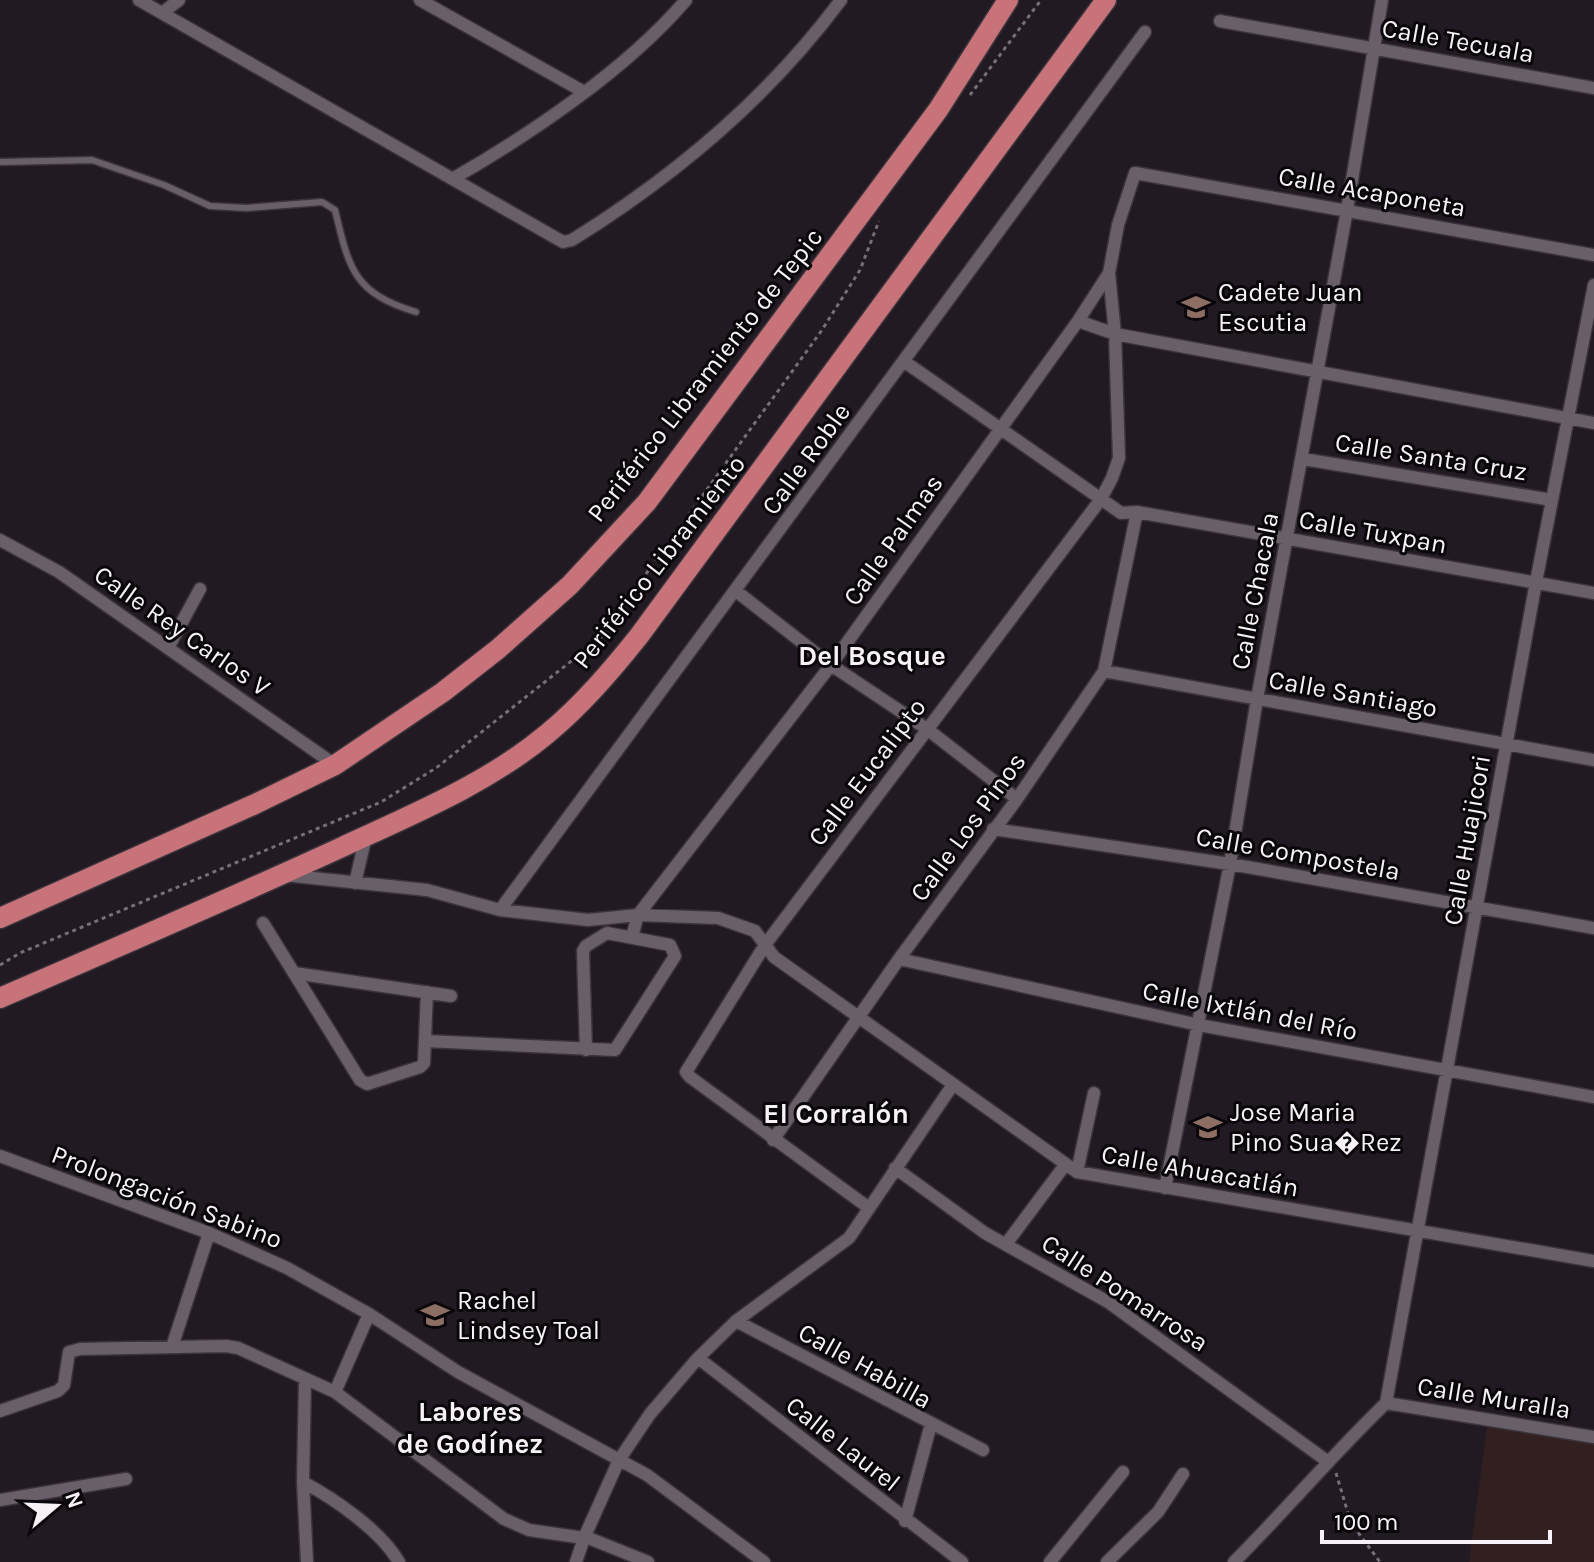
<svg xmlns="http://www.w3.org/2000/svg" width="1594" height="1562" viewBox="0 0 1594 1562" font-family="Karla,sans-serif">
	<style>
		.education { fill: #321f1f }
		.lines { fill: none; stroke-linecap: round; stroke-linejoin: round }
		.service-casing { stroke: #3b343b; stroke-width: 9 }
		.minor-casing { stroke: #3b343b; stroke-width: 15 }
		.trunk-casing { stroke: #3b343b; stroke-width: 23 }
		.path { stroke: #766f77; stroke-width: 3; stroke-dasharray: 4 4; stroke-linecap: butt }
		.service { stroke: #695f69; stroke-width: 6 }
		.minor { stroke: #695f69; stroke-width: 12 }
		.trunk { stroke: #c8727a; stroke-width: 20 }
		.labels { text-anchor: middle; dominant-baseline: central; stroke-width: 6; stroke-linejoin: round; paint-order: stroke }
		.street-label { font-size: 26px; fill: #f8f2f8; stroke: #0a070a }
		.poi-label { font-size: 26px; fill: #f8f2f8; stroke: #0a070a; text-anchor: start }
		.neighbourhood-label { font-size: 28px; font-weight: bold; fill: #f8f2f8; stroke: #0a070a }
	</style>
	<rect width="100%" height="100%" fill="#221a23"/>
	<path class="education" d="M1488 1419 1594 1437V1562H1469Z"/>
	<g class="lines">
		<defs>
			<path id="service" d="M0 162 92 160 164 185 210 206 246 208 322 202 335 210C349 268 353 293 416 312"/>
			<path id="minor" d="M139 0 563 242 572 240C675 176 768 98 841 0
				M420 0 584 92
				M162 13 179 0
				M1220 21 1594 88
				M454 178C532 133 627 69 686 0
				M1078 321 1115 334 1594 423
				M905 362 1121 513 1137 512 1594 593
				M1303 459 1552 500
				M0 540 59 572 335 765
				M736 591 831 665 927 729 1017 799
				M168 648 200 589
				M1104 671 1594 760
				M993 829 1230 864 1594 928
				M284 875 427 890 500 910 588 920 638 915 718 918 755 931 774 957 1077 1172 1594 1261
				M355 883 366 836
				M500 910 1145 32
				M263 923 360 1080 367 1084 420 1067 424 1063 427 992
				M632 937 638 915 831 665 1078 321 1109 273 1118 225 1135 173 1594 255
				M899 959 1199 1025 1594 1097
				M294 973 451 996
				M426 1041 615 1050 675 956 670 945 607 933 586 946 583 951 586 1050
				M773 1140 899 959 1017 799 1104 671 1137 512
				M0 1156 209 1233 287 1268 369 1314 458 1372 647 1475 764 1562
				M895 1168 985 1233 1108 1302 1327 1461
				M1077 1172 1094 1093
				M1165 1188 1230 864 1257 699 1347 210 1382 0
				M869 1208 690 1077 686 1072 765 945 1101 499 1112 478 1119 458 1115 334 1109 273
				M1006 1244 1065 1165
				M736 1321 983 1450
				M172 1347 209 1233
				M698 1358 962 1562
				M305 1379 303 1482 307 1562
				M335 1392 369 1314
				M1386 1403 1536 582 1594 285
				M1386 1403 1594 1437
				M0 1411 58 1391 64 1385 69 1352 80 1349 226 1346 238 1348 335 1392 504 1519 529 1530 591 1539 648 1562
				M303 1482C335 1499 381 1531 399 1562
				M0 1500 126 1479
				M905 1521 931 1424
				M576 1562 584 1538 619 1460 650 1414 698 1358 736 1321 849 1238 952 1086
				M1050 1562 1123 1472
				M1107 1562 1158 1512 1183 1474
				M1234 1562C1286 1510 1333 1454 1386 1403"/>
			<path id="trunk" d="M0 918 253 805 335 765 443 692 498 649 570 585 647 502 938 110 1008 0
				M0 998C113 949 227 900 340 848 411 815 487 784 547 734 582 705 611 671 639 636L1106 0"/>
		</defs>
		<use href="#service" class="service-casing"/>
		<use href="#minor" class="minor-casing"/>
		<use href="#trunk" class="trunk-casing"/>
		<path class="path" d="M970 95 1041 0
			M0 965 20 953 381 802 436 768 608 632 630 596 822 330 860 270 879 221
			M1336 1473 1351 1523 1380 1562"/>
		<use href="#service" class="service"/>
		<use href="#minor" class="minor"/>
		<use href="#trunk" class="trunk"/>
	</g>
	<defs>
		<symbol id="school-bare" viewBox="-9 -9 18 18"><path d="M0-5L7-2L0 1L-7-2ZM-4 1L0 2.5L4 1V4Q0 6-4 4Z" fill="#8d6e63" stroke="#0a070a" stroke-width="2.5" paint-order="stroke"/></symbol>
	</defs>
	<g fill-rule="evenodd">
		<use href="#school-bare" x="1176" y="287" width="40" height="40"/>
		<use href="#school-bare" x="1188" y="1107" width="40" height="40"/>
		<use href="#school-bare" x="415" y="1295" width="40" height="40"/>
	</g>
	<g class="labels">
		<g class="street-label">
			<text transform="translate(1458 41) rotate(10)">Calle Tecuala</text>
			<text transform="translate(1372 192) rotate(10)">Calle Acaponeta</text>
			<text transform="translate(705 375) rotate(-52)">Periférico Libramiento de Tepic</text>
			<text transform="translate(1431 457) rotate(9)">Calle Santa Cruz</text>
			<text transform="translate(806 459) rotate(-54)">Calle Roble</text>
			<text transform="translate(1373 532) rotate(10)">Calle Tuxpan</text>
			<text transform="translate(893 540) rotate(-55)">Calle Palmas</text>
			<text transform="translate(659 562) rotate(-52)">Periférico Libramiento</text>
			<text transform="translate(1255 591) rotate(-79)">Calle Chacala</text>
			<text transform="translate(182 631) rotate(35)">Calle Rey Carlos V</text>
			<text transform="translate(1353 694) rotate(10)">Calle Santiago</text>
			<text transform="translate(867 772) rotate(-53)">Calle Eucalipto</text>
			<text transform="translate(968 827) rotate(-54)">Calle Los Pinos</text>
			<text transform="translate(1467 840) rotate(-80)">Calle Huajicori</text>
			<text transform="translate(1298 854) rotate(10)">Calle Compostela</text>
			<text transform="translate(1250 1011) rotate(11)">Calle Ixtlán del Río</text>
			<text transform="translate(1200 1171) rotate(10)">Calle Ahuacatlán</text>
			<text transform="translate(167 1197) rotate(21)">Prolongación Sabino</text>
			<text transform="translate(1125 1293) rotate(33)">Calle Pomarrosa</text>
			<text transform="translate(865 1366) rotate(29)">Calle Habilla</text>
			<text transform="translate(1494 1398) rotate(9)">Calle Muralla</text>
			<text transform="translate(843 1444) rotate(38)">Calle Laurel</text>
		</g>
		<g class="poi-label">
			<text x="1218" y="292">Cadete Juan<tspan x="1218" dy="30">Escutia</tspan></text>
			<text x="1230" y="1112">Jose Maria<tspan x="1230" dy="30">Pino Sua�Rez</tspan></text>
			<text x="457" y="1300">Rachel<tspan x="457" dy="30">Lindsey Toal</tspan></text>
		</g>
		<g class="neighbourhood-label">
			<text x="872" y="655">Del Bosque</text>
			<text x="836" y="1113">El Corralón</text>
			<text x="470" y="1411">Labores<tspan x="470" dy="32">de Godínez</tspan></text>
		</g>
	</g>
	<g transform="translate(56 1506) rotate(71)" stroke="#0a070a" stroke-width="6" paint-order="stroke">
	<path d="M0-6L14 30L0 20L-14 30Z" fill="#f8f2f8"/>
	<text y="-12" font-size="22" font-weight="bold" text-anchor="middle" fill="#f8f2f8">N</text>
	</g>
	<path d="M1322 1530v12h228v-12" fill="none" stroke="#f8f2f8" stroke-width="4"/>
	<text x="1334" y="1530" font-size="24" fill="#f8f2f8" stroke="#0a070a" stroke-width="6" paint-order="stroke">100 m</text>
</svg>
